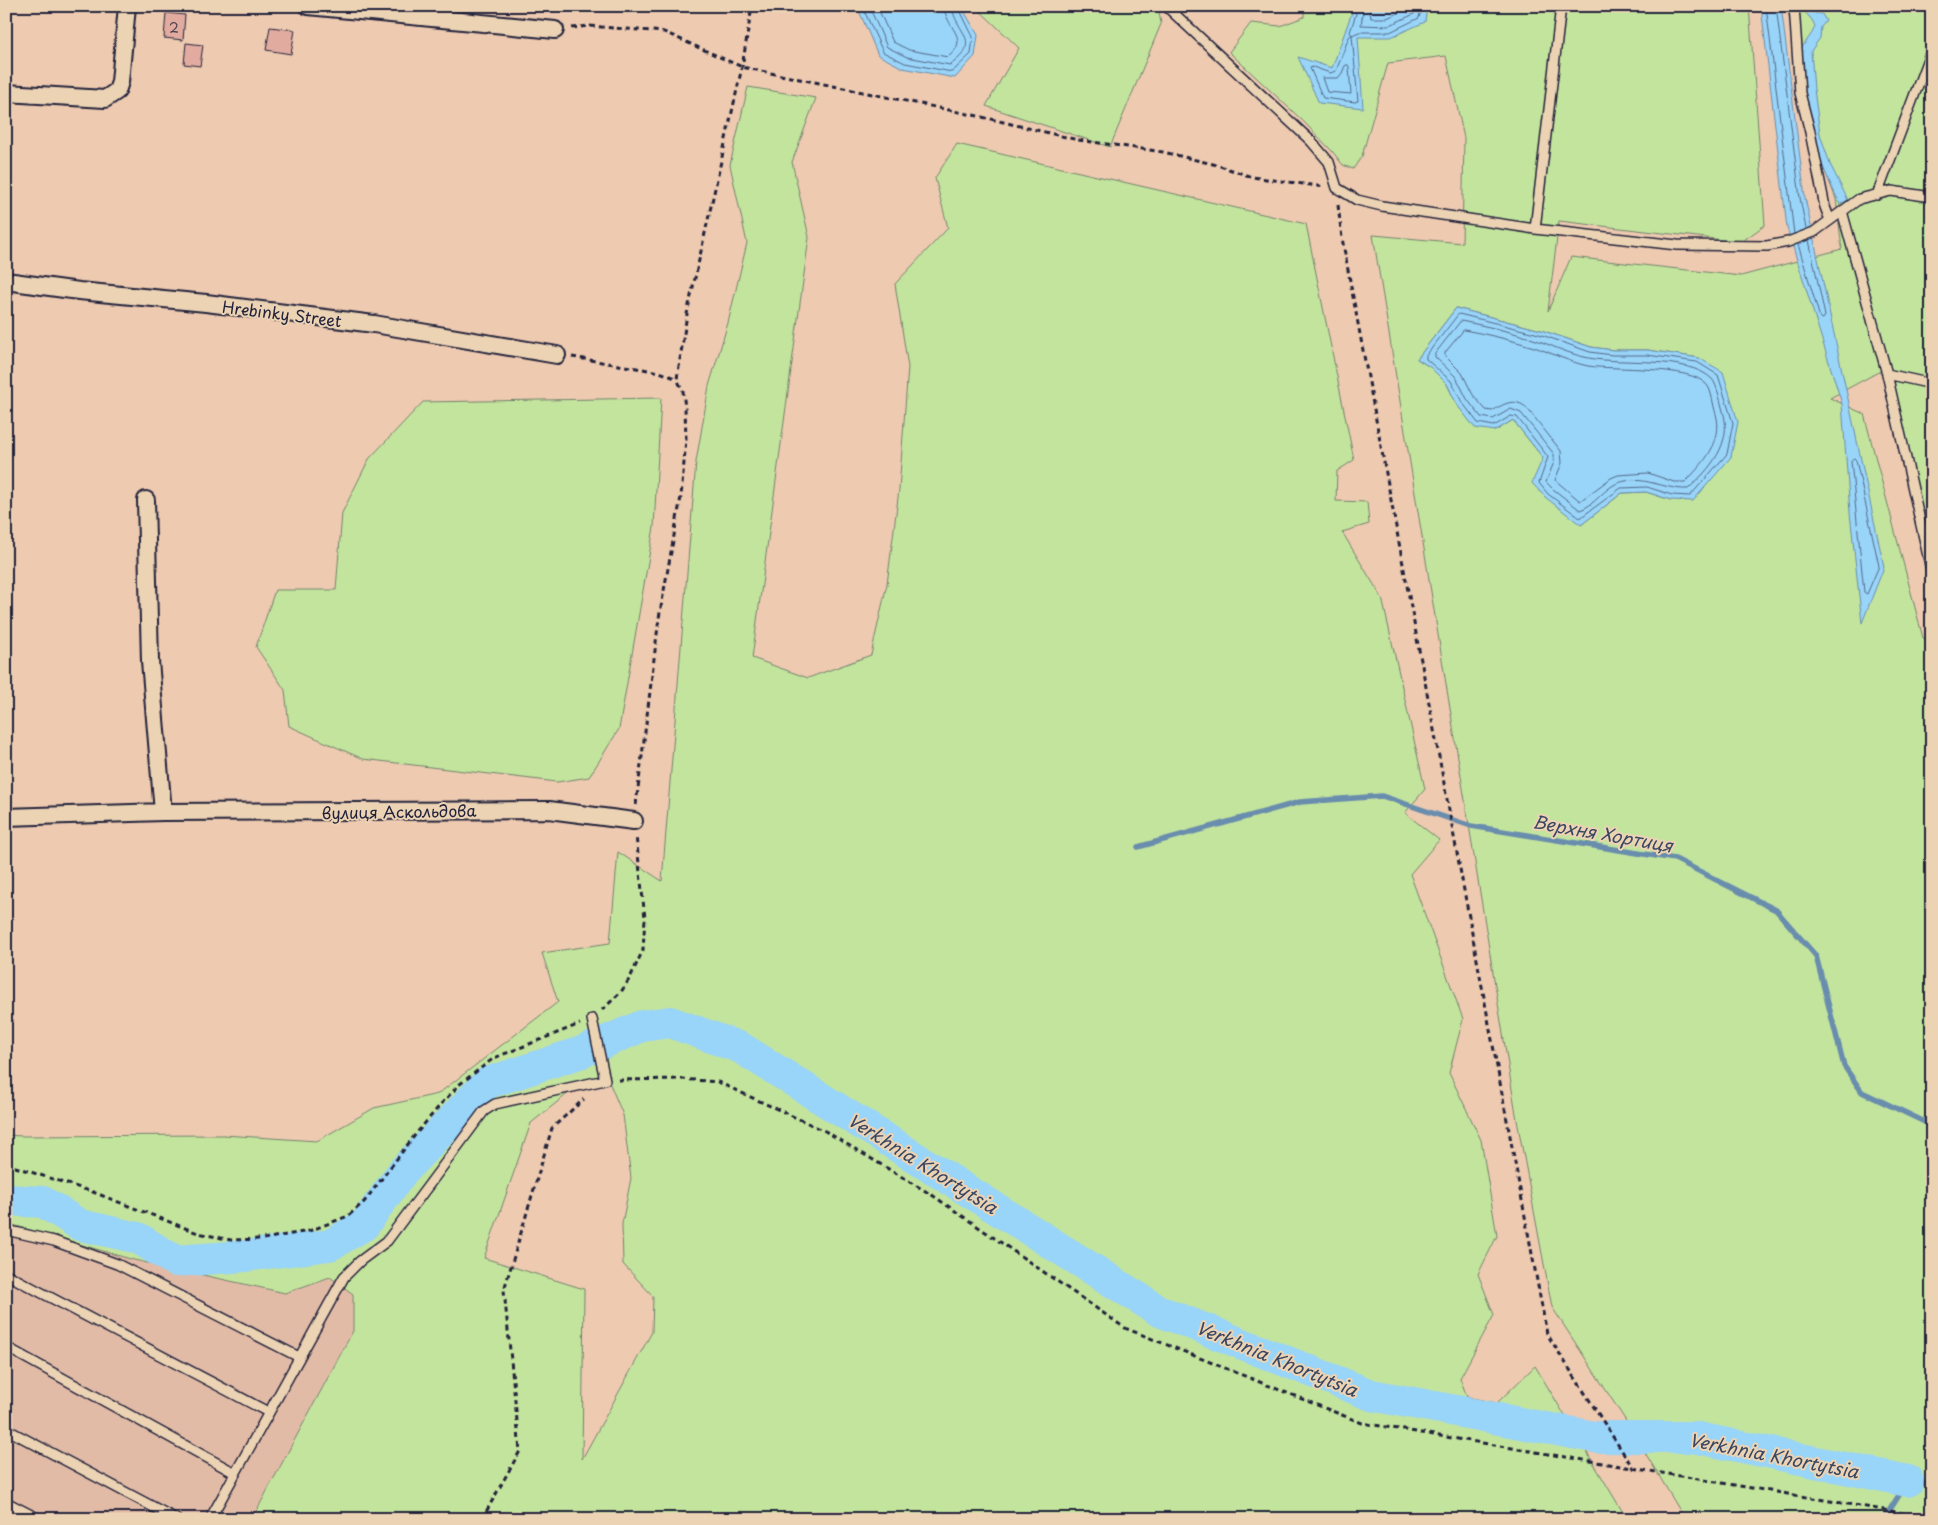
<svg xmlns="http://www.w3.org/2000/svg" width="1938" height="1525" viewBox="0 0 1938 1525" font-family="'Playpen Sans',sans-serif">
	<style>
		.built { fill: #e2bba7 }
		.green { fill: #c3e49d; stroke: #72836c; fill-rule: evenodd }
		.water { fill: #99d4f9; stroke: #698dad }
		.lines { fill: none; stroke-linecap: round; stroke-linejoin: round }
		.shore { stroke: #526987; stroke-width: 1 }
		.stream { stroke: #698dad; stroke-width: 5.5 }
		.river { stroke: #99d4f9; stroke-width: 32 }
		.building { fill: #e2aba0; stroke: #22223b }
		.lane-casing { stroke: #22223b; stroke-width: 12 }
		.street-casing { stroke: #22223b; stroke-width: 20 }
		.path { stroke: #22223b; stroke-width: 3; stroke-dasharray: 5 4; stroke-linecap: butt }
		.lane { stroke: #ecd3b4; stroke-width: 9 }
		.street { stroke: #ecd3b4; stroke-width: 16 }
		.labels { text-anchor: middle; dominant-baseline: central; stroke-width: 4; stroke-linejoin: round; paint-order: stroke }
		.number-label { font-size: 14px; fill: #524454 }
		.street-label { font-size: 16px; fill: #22223b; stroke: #ecd3b4 }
		.water-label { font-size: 18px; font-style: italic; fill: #3a4661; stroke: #ecd3b4 }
	</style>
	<rect width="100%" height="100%" fill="#edcab0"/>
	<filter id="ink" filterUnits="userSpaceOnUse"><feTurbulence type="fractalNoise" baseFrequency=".02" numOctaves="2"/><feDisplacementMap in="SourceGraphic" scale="10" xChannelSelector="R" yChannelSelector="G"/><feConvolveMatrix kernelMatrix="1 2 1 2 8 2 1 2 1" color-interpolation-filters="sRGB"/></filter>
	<g filter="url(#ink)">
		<path class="built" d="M6 1223 134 1260 285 1293 330 1277 353 1294V1331L252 1519H6Z"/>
		<path class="green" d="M975 6H1158L1161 24 1110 147 986 106 1019 48Z
			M1304 6H1749L1765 225 1741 242 1559 221 1548 311 1571 257 1741 276 1842 249 1836 199 1810 132 1802 72 1799 6H1932V546L1884 369 1830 398 1864 414 1923 638 1932 640V1519H1685L1626 1421 1552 1307 1517 1120 1373 235 1462 243 1464 138 1446 56 1388 63 1362 156 1353 169 1343 165 1332 151 1303 121 1229 52 1251 23 1280 26 1304 17ZM1456 308 1541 330 1591 347 1613 350H1648L1699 358 1671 500 1646 492 1622 493 1581 525 1543 458 1513 420 1495 431 1457 405 1447 384 1430 367 1417 359Z
			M748 87 816 98 792 162 809 237 752 658 808 678 871 655 887 584 899 490 908 367 895 284 948 228 935 178 957 144 1306 224 1354 460 1337 471 1336 501 1367 502 1369 524 1342 532 1382 598 1425 789 1405 813 1439 840 1410 874 1463 1019 1449 1073 1481 1140 1497 1236 1478 1274 1494 1315 1460 1378 1467 1397 1497 1403 1535 1366 1627 1519H252L353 1331V1294L330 1277 285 1293 134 1260 6 1223V1135L22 1136 223 1135 317 1141 374 1108 438 1094 558 1002 542 953 610 943 618 852 662 881 696 462 709 386 728 323 747 243 730 165ZM607 1077 623 1115 631 1178 622 1224 623 1264 653 1296 652 1332 582 1459 584 1289 484 1258 531 1123 571 1091Z
			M661 398 654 527 619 729 589 777 557 782 363 759 289 726 285 690 256 647 275 590H336L342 513 369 459 423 402Z"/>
		<path class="water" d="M857 6H961L978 35 975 56 955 78 903 68 878 55Z
			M1349 6H1427L1425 22 1391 37H1358L1363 108 1319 103 1298 57 1332 68 1352 12Z
			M1761 6H1781L1805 198 1884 567 1862 623 1850 513 1842 404 1787 228Z
			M1800 6H1807L1814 13 1822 14 1826 21 1821 27 1820 38 1811 51 1814 89 1820 134 1830 164 1848 200 1840 204C1820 163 1801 118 1800 72 1799 67 1798 61 1799 56 1801 44 1812 37 1815 26L1812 20Z
			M1456 308 1541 330 1591 347 1613 350H1648L1699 358 1723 372 1738 422 1731 457 1693 501 1671 500 1646 492 1622 493 1581 525 1545 497 1532 483 1543 458 1513 420 1495 431 1475 428 1457 405 1447 384 1430 367 1417 359Z"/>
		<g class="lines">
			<path class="shore" d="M862 6 883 52 905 63 952 72 971 54 973 37 958 6
				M869 6 887 47 907 57 950 65C985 41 954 31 952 6
				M877 6 893 42 909 50 948 57C972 38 945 28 944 6
				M1354 6 1356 14 1350 32 1352 35 1359 32H1390L1419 18 1422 6
				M1361 6 1363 12 1361 25 1388 26 1414 14 1416 6
				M1369 6 1371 18H1387L1407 9 1408 6
				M1766 6 1794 234
				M1776 6 1800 198 1806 229
				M1352 35 1358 101 1355 102 1323 98 1310 68 1313 67 1330 73 1336 71 1349 37Z
				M1348 65 1349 67 1351 94 1327 92 1322 78H1338L1342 73 1345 66Z
				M1798 244 1820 318 1823 319 1825 316 1809 240
				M1459 314 1539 334 1590 352 1612 355H1647L1697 362 1718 375 1733 423 1727 454 1690 496 1672 495 1647 487 1621 488 1580 518 1548 494 1539 483 1548 457 1517 417 1511 416 1494 426 1478 423 1462 402 1451 381 1426 359V356Z
				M1461 321C1486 326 1514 332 1539 341 1555 347 1572 355 1589 358 1622 365 1687 355 1712 379 1717 384 1721 404 1723 411 1733 443 1710 469 1688 489 1664 490 1642 474 1618 483 1604 488 1594 506 1580 510L1553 489 1546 482 1554 462V454L1521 413 1511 409 1493 419 1481 417 1467 399 1456 377 1435 357V354Z
				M1464 330C1487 334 1511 340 1534 347 1552 353 1569 362 1588 366 1613 370 1691 365 1707 385 1712 391 1713 406 1716 414 1724 441 1703 464 1685 482H1674L1648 473 1618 475 1611 478 1580 501 1555 480 1562 463 1561 451 1527 408C1514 397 1504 404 1492 411L1486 410 1473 395 1462 373 1445 356V353Z
				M1854 458 1856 460 1879 566 1867 594 1864 592 1851 461Z"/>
			<path class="stream" d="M1138 847 1300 802 1382 796 1471 826 1675 859 1776 910 1816 956 1844 1066 1862 1092 1929 1124 1932 1130
				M1884 1519 1908 1481 1932 1484"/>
			<path class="river" d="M6 1200 43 1202 80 1225 138 1238 175 1261 246 1256 330 1245 364 1225 403 1171 487 1083 582 1052 642 1026 670 1022 741 1048 1159 1311 1371 1395 1594 1437H1693L1908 1481"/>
		</g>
		<path class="building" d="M166 13 185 15 183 40 164 38Z
			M270 27 295 30 291 54 266 50Z
			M186 43 203 45 200 66 184 64Z"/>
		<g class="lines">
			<defs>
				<path id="lane" d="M1166 6 1311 141 1329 162 1337 188 1357 200 1382 206 1535 229 1677 245 1767 246 1788 242 1814 232 1859 199 1891 191 1932 197
					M1794 6 1800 93 1810 132 1825 207 1830 220
					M1877 195 1932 48
					M1842 211 1887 374 1932 574
					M1535 229 1561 6
					M1887 374 1932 384
					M6 1230 54 1241 117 1264 299 1357
					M6 1274 268 1412
					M6 1347 235 1473
					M6 1429 176 1519
					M6 1502 39 1519
					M210 1519 344 1277 360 1261 387 1241 484 1111 495 1104 605 1080 592 1019"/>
				<path id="street" d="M308 6 555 30
					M6 93 105 99 117 91 120 82 127 6
					M6 281 79 291 206 303 374 324 557 355
					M146 500 150 661 163 812
					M6 817 163 812 549 810 634 821"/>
			</defs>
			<use href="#lane" class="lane-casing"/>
			<use href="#street" class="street-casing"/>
			<path class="path" d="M572 28 589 26 664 32 742 67 978 116 1078 140 1163 152 1217 165 1252 177 1325 187
				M1338 205 1342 238 1547 1334 1633 1468
				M572 357 660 372 677 379
				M636 805 659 618 681 497 686 439 685 408 683 391 677 379 687 314 742 67 752 6
				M602 1010 621 992 630 978 643 950 645 918 636 836
				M618 1080 682 1079 718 1082 825 1131 932 1195 1125 1328 1362 1423 1932 1518
				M6 1164 93 1192 198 1233 231 1240 263 1239 309 1231 348 1216 364 1202 415 1135 441 1104 460 1084 494 1058 580 1024
				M482 1519 520 1451 504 1290 552 1128 584 1099"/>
			<use href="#lane" class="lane"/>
			<use href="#street" class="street"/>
		</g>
	</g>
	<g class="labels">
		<g class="number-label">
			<text x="174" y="27">2</text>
		</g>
		<g class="street-label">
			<text transform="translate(282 313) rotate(7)">Hrebinky Street</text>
			<text transform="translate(399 811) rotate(-1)">вулиця Аскольдова</text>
		</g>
		<g class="water-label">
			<text transform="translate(1603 833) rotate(10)">Верхня Хортиця</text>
			<text transform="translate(923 1163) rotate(32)">Verkhnia Khortytsia</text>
			<text transform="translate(1277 1358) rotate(22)">Verkhnia Khortytsia</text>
			<text transform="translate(1774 1455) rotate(11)">Verkhnia Khortytsia</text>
		</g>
	</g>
	<rect width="1938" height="1525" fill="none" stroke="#ecd3b4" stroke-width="25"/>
	<rect x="12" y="12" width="1913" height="1500" fill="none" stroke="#22223b" stroke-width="2" filter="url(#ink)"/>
</svg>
